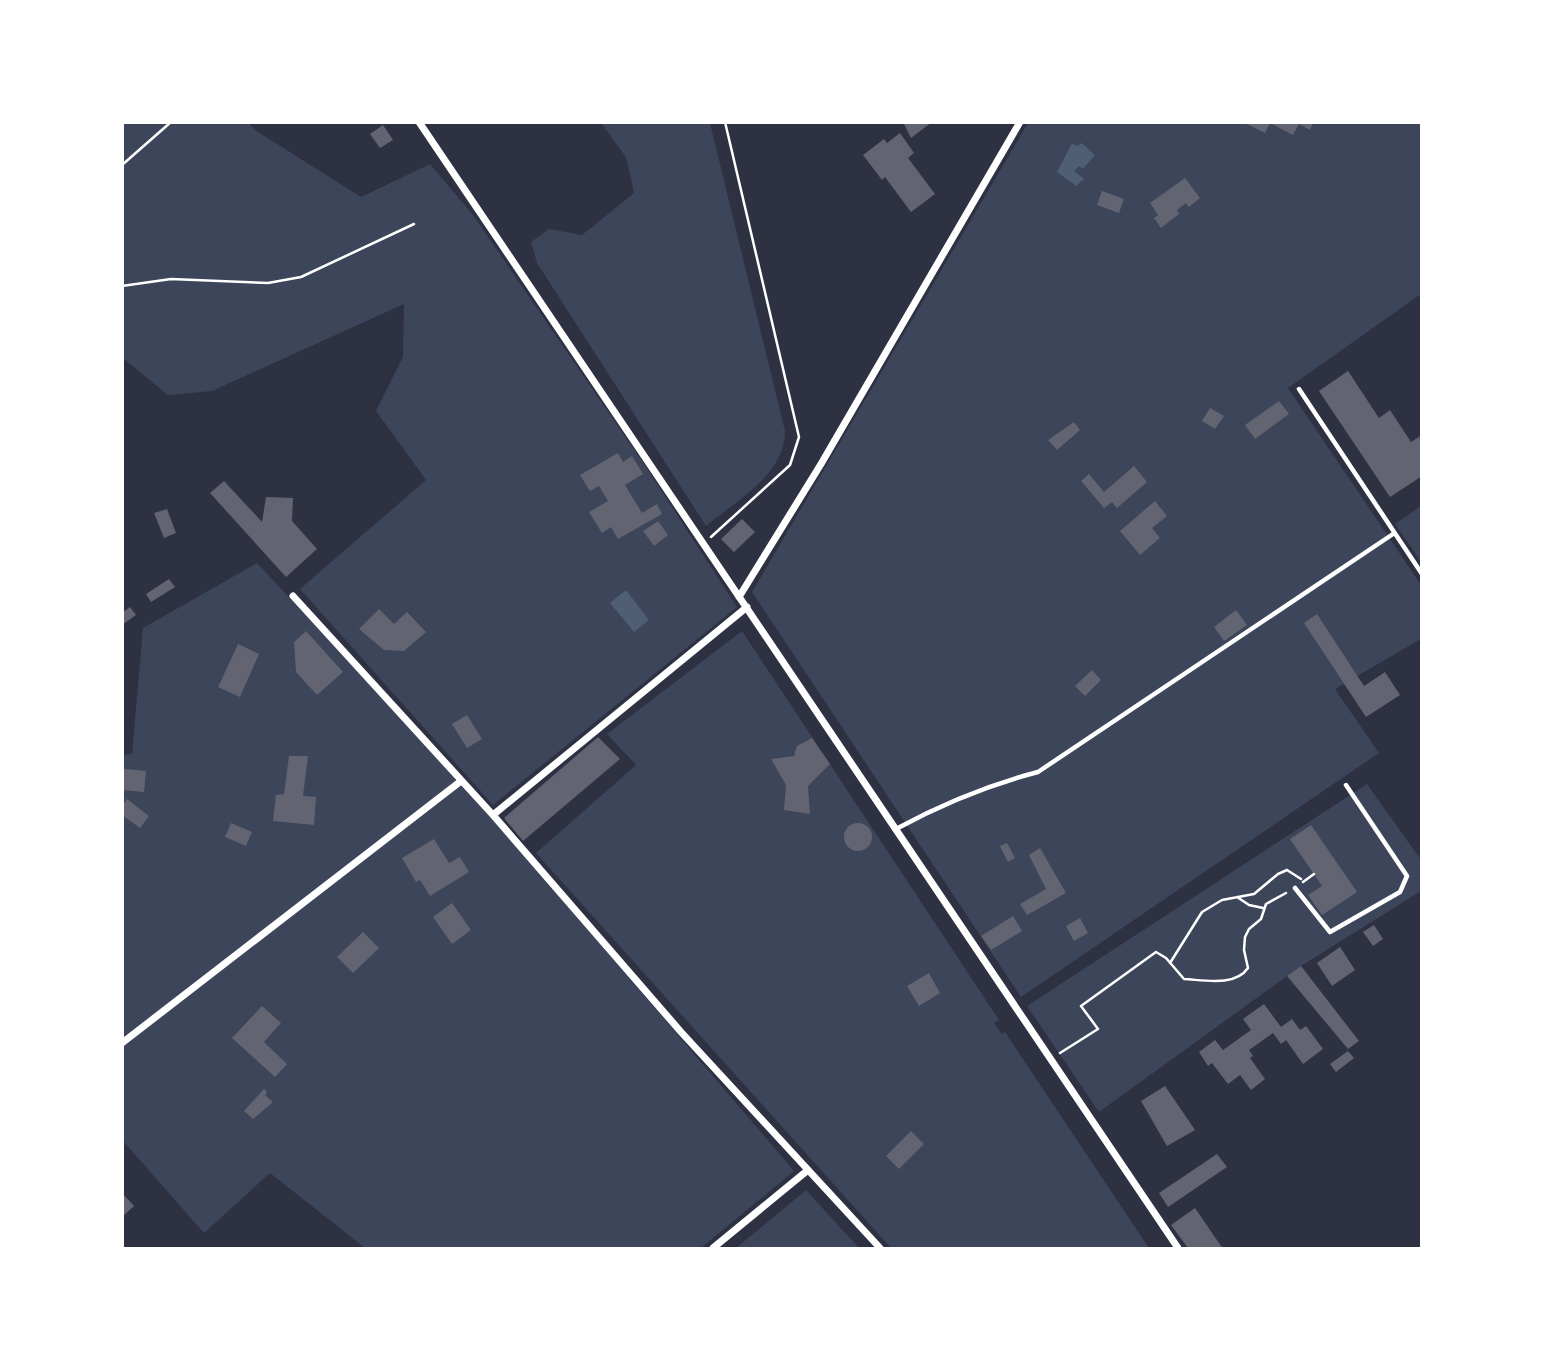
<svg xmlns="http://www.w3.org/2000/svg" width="1544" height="1371" viewBox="0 0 1544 1371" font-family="Jost,sans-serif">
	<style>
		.green { fill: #3c4559 }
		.water { fill: #4f5d75 }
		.building { fill: #626471 }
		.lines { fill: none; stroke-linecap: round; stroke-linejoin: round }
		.path { stroke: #fff; stroke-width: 2.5 }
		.service { stroke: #fff; stroke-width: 4.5 }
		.minor { stroke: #fff; stroke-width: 7 }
	</style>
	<rect width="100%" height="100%" fill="#2d3142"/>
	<path class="green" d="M122 123H249L255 130 361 197 430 164 473 215 644 464 737 607 493 805 300 589 426 480 376 411 403 357 404 304 212 391 168 395 123 358Z
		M601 123H710L785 431C785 475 737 500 706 526L537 263 531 242 549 229 582 235 634 193 626 157Z
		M1028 123H1421V294L1288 388 1421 585V639L1335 689 1379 753 1021 997 752 592Z
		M1421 506V562L1395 524Z
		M257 563 461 781 794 1171 701 1248H365L270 1173 204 1233 123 1141 122 755 132 754 143 628Z
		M742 631 999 1020 994 1023 1002 1034 1005 1032 1149 1248H891L536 853 636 765 607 734Z
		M1367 784 1421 860V891L1301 966 1099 1112 1027 1006Z
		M806 1190 859 1248H736Z"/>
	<path class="water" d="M1072 143 1077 146 1082 143 1095 155 1083 169 1079 166 1074 171 1084 179 1076 186 1057 172Z
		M626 590 649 620 634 632 610 603Z"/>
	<path class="building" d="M903 122H932L911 138Z
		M1243 122H1313L1310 130 1299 124 1293 135 1270 123 1265 133Z
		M383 125 393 140 380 148 370 134Z
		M900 133 914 153 908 158 935 194 911 212 885 177 882 180 863 155 884 139 887 143Z
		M1185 178 1200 198 1189 207 1186 203 1177 210 1179 214 1161 228 1154 218 1158 215 1150 203Z
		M1102 191 1124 199 1119 213 1097 205Z
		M1348 371 1379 418 1390 410 1411 442 1422 435V476L1390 497 1319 391Z
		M1279 401 1289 414 1255 439 1245 425Z
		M1210 408 1224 416 1215 429 1202 421Z
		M1074 422 1080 430 1057 450 1048 440Z
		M618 453 623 462 632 456 643 474 625 485 642 513 657 504 662 514 618 539 611 527 602 533 589 512 608 501 599 486 590 491 580 475Z
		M1134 466 1147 482 1117 508 1112 502 1104 508 1081 481 1089 474 1104 492Z
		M224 481 262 522 266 497 293 498 292 521 317 549 286 577 210 493Z
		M1155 501 1167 516 1152 528 1160 538 1140 555 1120 531Z
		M167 509 176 533 164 538 154 513Z
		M742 519 755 532 734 552 721 539Z
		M658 521 668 535 654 546 643 531Z
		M169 579 175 587 151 602 146 594Z
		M130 607 136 615 122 625V613Z
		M379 609 394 624 407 612 426 632 404 651 384 650 359 629Z
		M1236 610 1247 625 1224 641 1214 627Z
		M1317 614 1364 686 1385 672 1400 695 1366 717 1304 623Z
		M306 631 343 672 317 695 296 672 294 642Z
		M238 644 259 654 240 697 218 687Z
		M1092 670 1101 680 1085 696 1075 686Z
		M467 715 482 739 467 748 452 724Z
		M598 737 620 759 523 841 504 818Z
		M812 738 830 764 808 786 810 814 784 810 786 785 771 759 794 756 797 746Z
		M289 756H308L303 796 316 797 314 825 273 821 276 795 284 794Z
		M124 769 146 771 144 792 122 790Z
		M127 799 149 816 140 828 122 815V806Z
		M231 823 252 832 246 846 225 837Z
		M844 837a14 14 0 1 1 28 0a14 14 0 1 1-28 0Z
		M1311 825 1357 892 1322 915 1308 895 1322 886 1290 839Z
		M434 839 449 863 460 857 469 872 430 896 420 880 416 882 402 858Z
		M1007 843 1015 858 1008 862 1000 846Z
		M1040 848 1066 893 1027 915 1020 904 1046 889 1029 855Z
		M452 903 471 930 452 944 433 917Z
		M1013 916 1022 931 991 950 981 936Z
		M1080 918 1088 933 1074 941 1066 926Z
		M1374 925 1383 939 1373 946 1363 932Z
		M363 932 379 948 353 973 337 957Z
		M1340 947 1355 970 1332 986 1317 963Z
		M1301 966 1359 1041 1348 1049 1287 976Z
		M929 973 940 993 919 1006 907 986Z
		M1264 1004 1281 1027 1292 1019 1300 1030 1306 1026 1323 1049 1303 1064 1286 1040 1281 1044 1273 1033 1249 1050 1253 1056 1250 1058 1265 1079 1251 1090 1240 1075 1228 1084 1212 1063 1208 1066 1199 1052 1215 1040 1223 1050 1251 1030 1243 1019Z
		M262 1006 281 1023 264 1042 287 1064 275 1077 232 1038Z
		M1348 1051 1354 1058 1336 1072 1330 1064Z
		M1165 1086 1195 1130 1167 1146 1141 1101Z
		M264 1089 267 1092 265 1095 273 1102 253 1119 244 1111Z
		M911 1131 924 1144 899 1169 886 1156Z
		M1217 1154 1227 1167 1168 1207 1159 1193Z
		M122 1193 134 1206 122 1217Z
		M1195 1208 1221 1246 1224 1248H1188L1171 1225Z"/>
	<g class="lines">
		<path class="path" d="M122 165 171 122
			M122 286 171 279 268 283 301 277 414 224
			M711 537 790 465 799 437 725 122
			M1303 882 1314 874
			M1237 897 1249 905 1263 908
			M1170 963 1202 912 1222 900 1254 894 1278 874 1287 870 1301 879
			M1060 1053 1098 1029 1081 1006 1156 952 1166 958 1184 979C1204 980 1235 987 1248 968L1244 950 1245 937 1249 929 1261 919 1266 904 1286 893"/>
		<path class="service" d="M1299 389 1422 574
			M896 829C942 804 988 785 1038 772L1393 534
			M1295 888 1330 932 1400 892 1407 876 1346 785"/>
		<path class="minor" d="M419 122 1178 1248
			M293 596 493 815 681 1032 880 1248
			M739 597 821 464 1020 122
			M493 815 747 607
			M122 1043 461 781
			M713 1248 808 1170"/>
	</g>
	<rect width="1544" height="1371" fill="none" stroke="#ffffff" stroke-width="248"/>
</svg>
